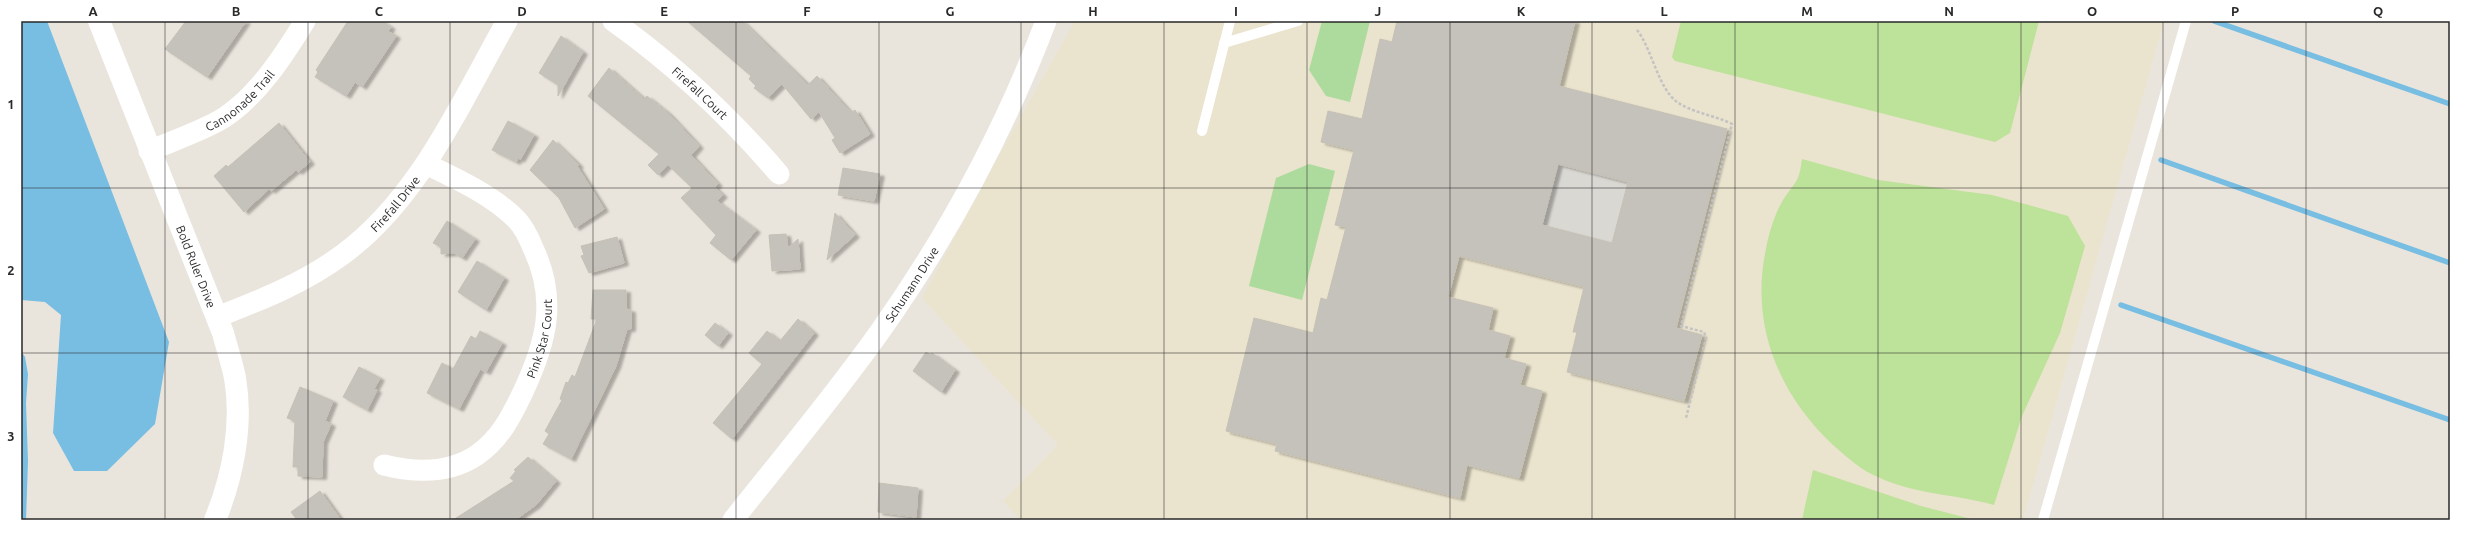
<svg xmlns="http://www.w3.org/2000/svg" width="2471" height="541" viewBox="0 0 2471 541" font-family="Ubuntu,sans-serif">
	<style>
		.education { fill: #eae3cd }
		.green { fill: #addb9d }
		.pitch { fill: #bde29a }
		.plaza { fill: #dad8d2 }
		.water { fill: #78bde2 }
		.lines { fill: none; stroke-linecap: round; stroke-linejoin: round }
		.stream { stroke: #78bde2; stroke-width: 5.5 }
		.building { fill: #c5c2bb; stroke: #c5c1b6; fill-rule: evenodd; filter: url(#shadow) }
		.path { stroke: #c3c3c3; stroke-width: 2.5; stroke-dasharray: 3 2; stroke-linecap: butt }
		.lane { stroke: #fff; stroke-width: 10 }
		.street { stroke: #fff; stroke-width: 21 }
		.secondary { stroke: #fff; stroke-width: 22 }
		.grid { fill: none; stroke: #292929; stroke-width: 1; stroke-opacity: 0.55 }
		.labels { text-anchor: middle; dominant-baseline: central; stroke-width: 3; stroke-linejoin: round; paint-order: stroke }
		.street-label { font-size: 12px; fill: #292929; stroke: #fff }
		.neatline { fill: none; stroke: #292929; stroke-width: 1.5 }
		.grid-label { font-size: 13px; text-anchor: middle; font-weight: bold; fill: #292929 }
	</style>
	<defs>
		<filter id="shadow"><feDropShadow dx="4.5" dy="2.5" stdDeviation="1" flood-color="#0004"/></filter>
	</defs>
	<rect width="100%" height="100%" fill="#eae5dc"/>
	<path class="education" d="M1075 21H2164L2023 520H1021L1003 501 1058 445 922 298 1010 136Z"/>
	<path class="green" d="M1322 21H1370L1350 102 1326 96 1309 70Z
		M1309 164 1335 171 1302 300 1249 286 1276 178Z"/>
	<path class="pitch" d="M1681 21H2039L2010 133 1995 142 1675 61 1672 57Z
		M1802 159 1878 180 1992 195 2068 216 2085 246 2060 333 2022 416 1994 505C1956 494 1917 495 1880 478 1862 471 1848 458 1833 445 1780 395 1751 328 1765 254 1768 236 1774 215 1783 200 1787 193 1793 187 1797 180 1800 174 1801 166 1802 159Z
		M1813 470 1921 506 1975 520H1802Z"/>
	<path class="plaza" d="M1558 164 1628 182 1612 243 1542 225Z"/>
	<path class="water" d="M21 21H47L169 342 155 424 107 471H74L53 433 61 315 45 302 21 300Z
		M21 351 25 357 28 374 26 403 28 461 26 520H21Z"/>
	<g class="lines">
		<path class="stream" d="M2214 21 2450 104
			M2161 160 2450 263
			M2121 305 2450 420"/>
	</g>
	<path class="building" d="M186 21H246L207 77 165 49Z
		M348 21H382L391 27 388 31 396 36 362 87 355 82 346 96 315 77 318 72 316 70Z
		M687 21H742L808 85 817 76 851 113 855 110 870 134 840 153 832 140 835 138 819 112 811 119 782 84 768 98 754 88 756 86 749 79 751 76Z
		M1397 21H1575L1559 86 1727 129 1676 328 1702 335 1684 401 1567 372 1577 332H1573L1584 287 1459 256 1448 297 1493 308 1488 330 1510 336 1504 358 1526 364 1520 385 1542 391 1519 478 1467 465 1460 498 1275 451 1277 444 1226 431 1254 318 1313 333 1321 298 1327 300 1346 227 1335 225 1354 150 1321 142 1328 111 1362 119 1380 39 1392 42ZM1558 164 1628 182 1612 243 1542 225Z
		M561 36 583 52 558 96V85L539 73Z
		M609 68 644 99 647 96 668 113 699 146 691 155 718 184 714 187 723 195 717 201 756 230 731 260 710 243 716 235 681 198 692 188 668 165 658 175 648 165 659 154 588 96Z
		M508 121 534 135 520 160 518 158 516 162 492 150Z
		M279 123 310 162 298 172 296 170 271 191 269 189 244 212 214 176 226 165 228 167Z
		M553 140 579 165 577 166 604 209 575 228 559 198 530 170Z
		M843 168 880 174 874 201 838 195Z
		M835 213 855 235 827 260Z
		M447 221 475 239 462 258 454 253 441 254V247L433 243Z
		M786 234 788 248 798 239 800 269 772 271 769 235Z
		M617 237 624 263 589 273 581 256 584 255 581 246Z
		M477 261 504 278 486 310 458 292Z
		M593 290H626V309L631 310V329H627L616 366 571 459 543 444 549 434 545 431 562 400 560 399 566 382 568 383 572 375 575 377 597 319H591Z
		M798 319 814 333 732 439 713 423 762 364 749 353 767 331 780 341Z
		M715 323 728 333 718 346 705 335Z
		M480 331 502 343 486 372 480 369 459 409 427 393 442 363 453 369 471 336 476 339Z
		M926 352 931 355 932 353 955 370 941 392 913 371Z
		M359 367 380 378 374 389 377 390 367 410 343 397Z
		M300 387 333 401 325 421 331 424 323 442 322 477 298 476V467H293L295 421 287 418Z
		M528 457 556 481 536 505 515 520H453L514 481 510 478 516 471 514 470Z
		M879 483 918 488 916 517 878 512Z
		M320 491 341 520H297L291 512Z"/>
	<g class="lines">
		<path class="path" d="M1637 30C1652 49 1658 88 1677 102 1693 113 1714 115 1732 124L1681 326 1704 332 1706 338 1686 418"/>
		<path class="lane" d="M1224 43 1298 21
			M1202 131 1230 21
			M2043 520 2186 21"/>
		<g class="street">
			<path id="s1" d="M613 21C675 65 730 117 779 174"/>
			<path id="s2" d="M149 151C172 141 205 130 225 117 259 94 284 55 305 21"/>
			<path id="s3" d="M217 317C261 300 304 283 342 255 419 199 461 102 507 21"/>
			<path id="s4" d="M384 465C416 473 449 474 477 455 500 439 511 417 523 392 546 343 558 300 533 248 529 238 524 227 516 219 492 195 457 179 426 164"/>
			<path id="s5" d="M733 520C783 457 835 395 881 330 948 235 1005 129 1046 21"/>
		</g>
		<path class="secondary" id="s6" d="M99 21 223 333C227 348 232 363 235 378 243 425 233 476 215 520"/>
	</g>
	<path class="grid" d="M165 21V520M308 21V520M450 21V520M593 21V520M736 21V520M879 21V520M1021 21V520M1164 21V520M1307 21V520M1450 21V520M1592 21V520M1735 21V520M1878 21V520M2021 21V520M2163 21V520M2306 21V520M21 188H2450M21 353H2450"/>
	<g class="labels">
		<g class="street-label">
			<text stroke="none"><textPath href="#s1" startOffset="113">Firefall Court</textPath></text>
			<text stroke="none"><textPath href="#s2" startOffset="105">Cannonade Trail</textPath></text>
			<text stroke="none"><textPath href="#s3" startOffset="214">Firefall Drive</textPath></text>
			<text stroke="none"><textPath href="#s6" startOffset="264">Bold Ruler Drive</textPath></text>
			<text stroke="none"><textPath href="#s5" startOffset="296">Schumann Drive</textPath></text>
			<text stroke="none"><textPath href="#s4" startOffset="232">Pink Star Court</textPath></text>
		</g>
	</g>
	<rect width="2471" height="541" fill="none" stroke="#ffffff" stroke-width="44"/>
	<rect x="22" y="22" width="2427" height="497" class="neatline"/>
	<g class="grid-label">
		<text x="93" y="16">A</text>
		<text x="236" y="16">B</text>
		<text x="379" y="16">C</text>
		<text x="522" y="16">D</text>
		<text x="664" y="16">E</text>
		<text x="807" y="16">F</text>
		<text x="950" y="16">G</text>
		<text x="1093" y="16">H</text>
		<text x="1236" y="16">I</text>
		<text x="1378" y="16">J</text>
		<text x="1521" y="16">K</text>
		<text x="1664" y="16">L</text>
		<text x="1807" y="16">M</text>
		<text x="1949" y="16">N</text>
		<text x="2092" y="16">O</text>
		<text x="2235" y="16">P</text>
		<text x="2378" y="16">Q</text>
		<text x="11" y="109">1</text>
		<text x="11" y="275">2</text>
		<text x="11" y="441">3</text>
	</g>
</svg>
